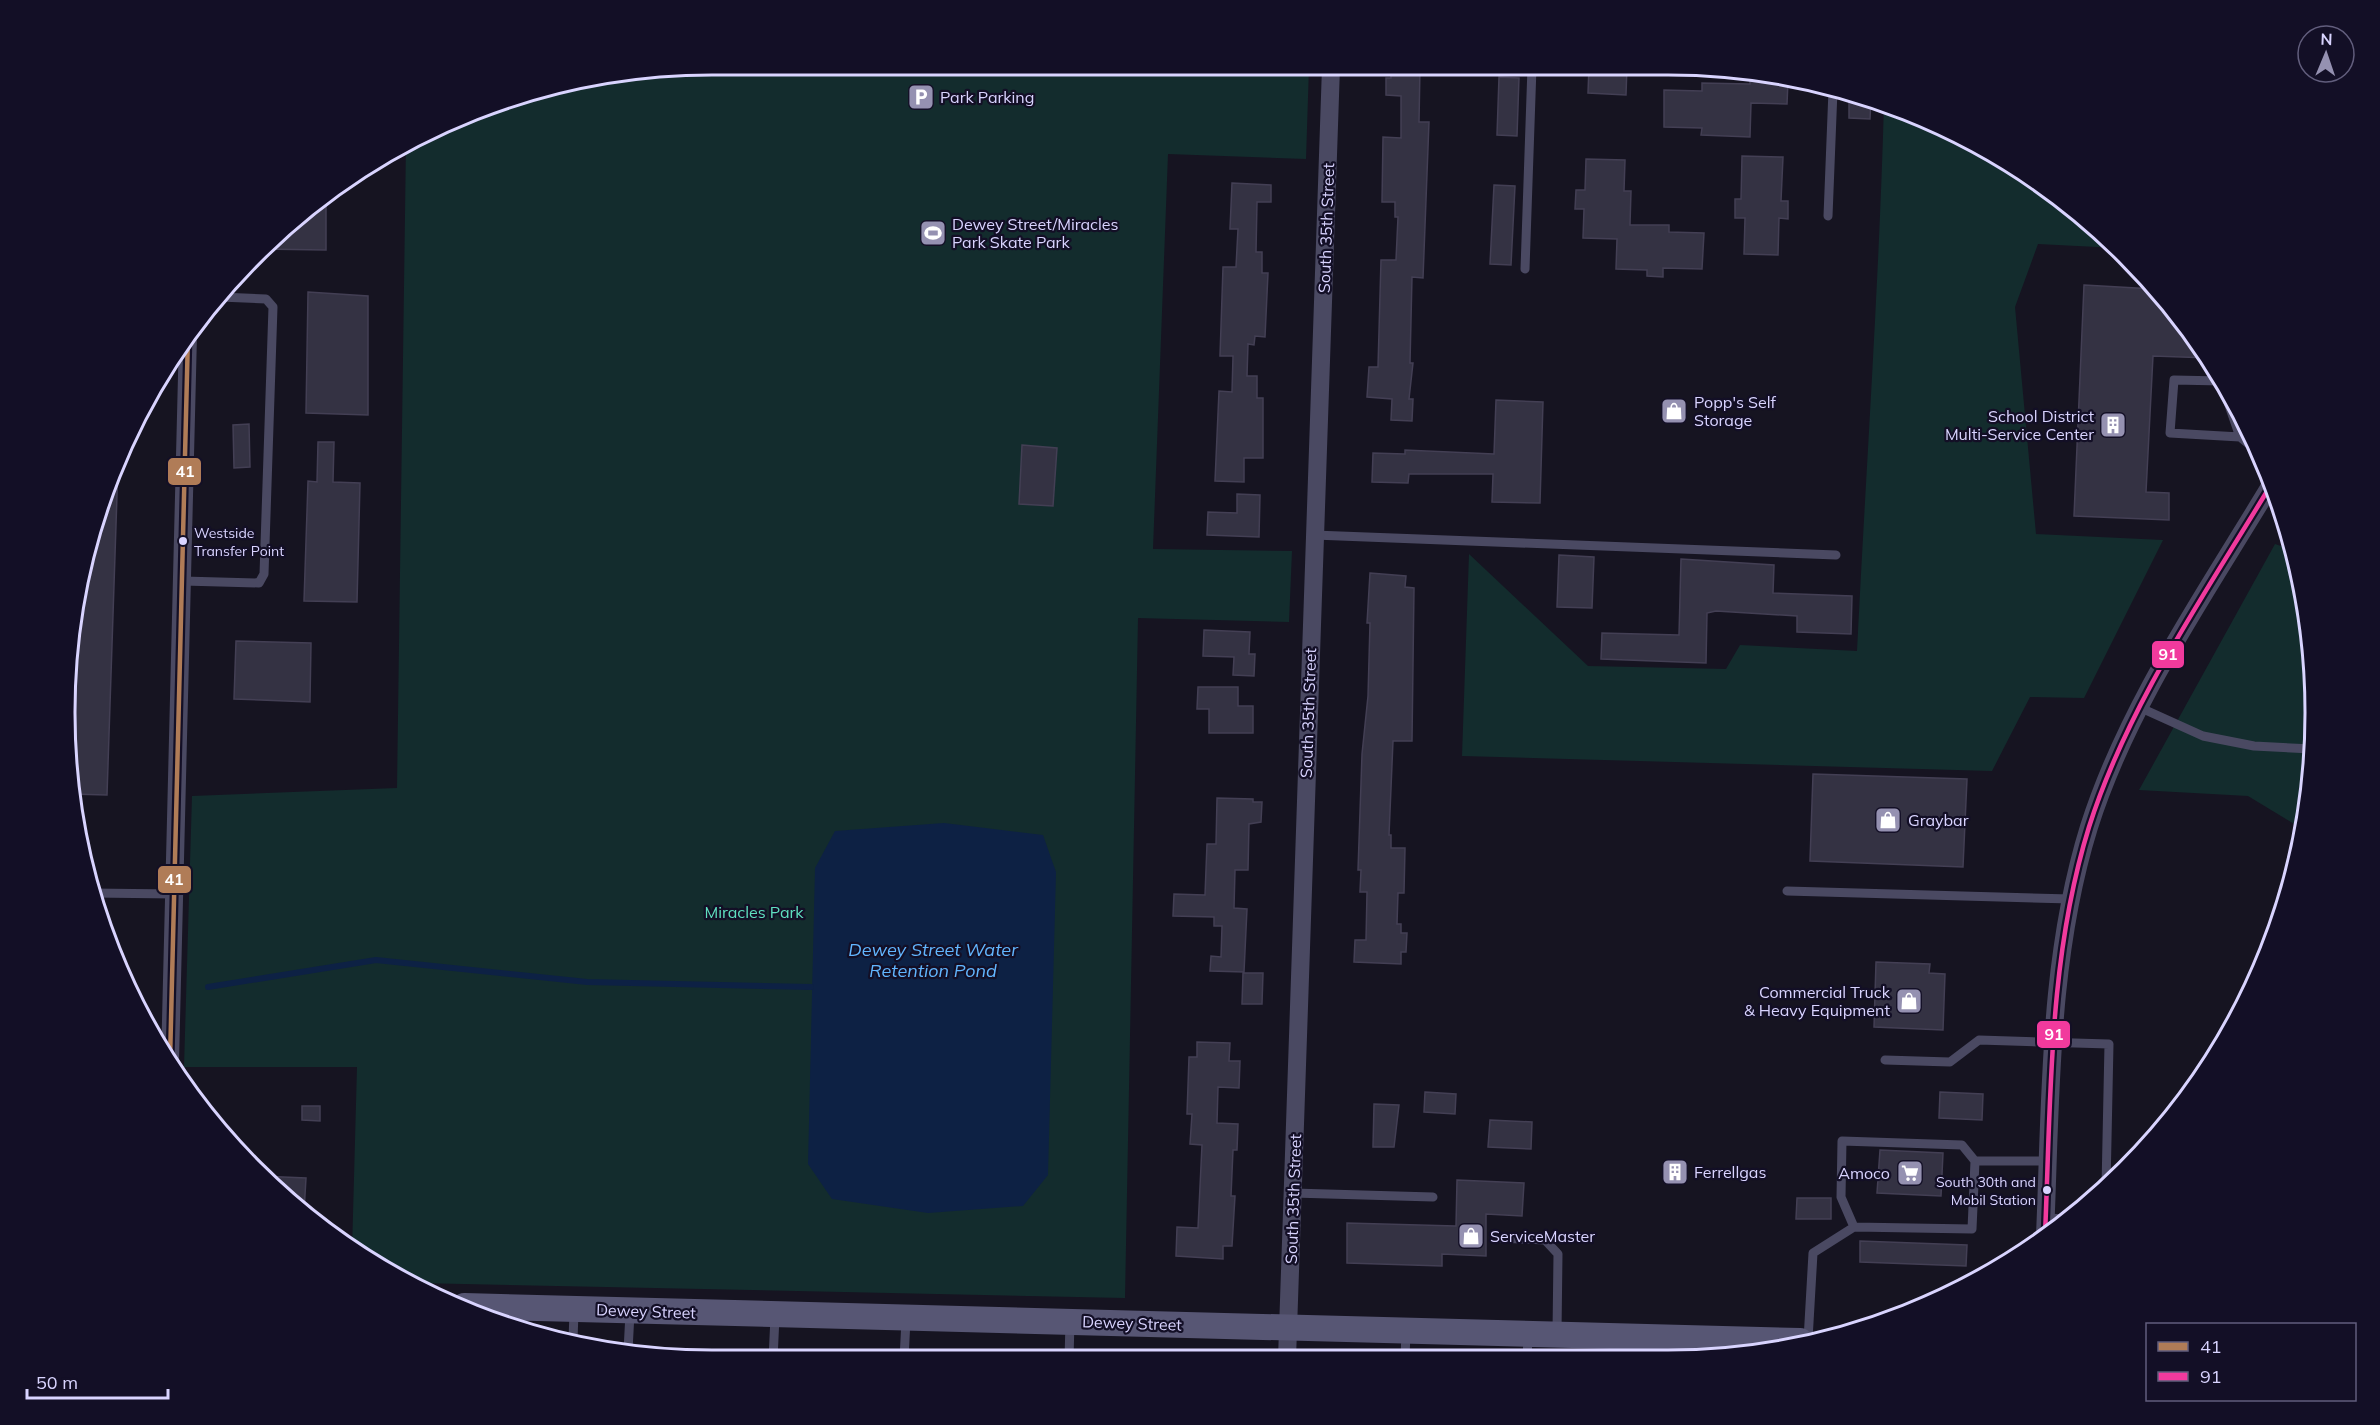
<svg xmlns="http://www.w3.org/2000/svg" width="2380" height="1425" viewBox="0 0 2380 1425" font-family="Mulish,sans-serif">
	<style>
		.green { fill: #132c2d }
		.water { fill: #0d2144 }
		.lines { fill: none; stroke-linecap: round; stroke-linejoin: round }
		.stream { stroke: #0d2144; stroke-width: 6 }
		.building { fill: #343243; stroke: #433f54; stroke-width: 1.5 }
		.lane { stroke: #4a4962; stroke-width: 9 }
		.street { stroke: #4a4962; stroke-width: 18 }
		.secondary { stroke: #575674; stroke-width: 26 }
		.bus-1-casing { stroke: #130f26; stroke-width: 9 }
		.bus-2-casing { stroke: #130f26; stroke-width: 9 }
		.bus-1 { stroke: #b07c57; stroke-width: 4.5 }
		.bus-2 { stroke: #f13a9d; stroke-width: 4.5 }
		.bus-dot { fill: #d9d4ff; stroke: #130f26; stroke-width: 2 }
		.labels { text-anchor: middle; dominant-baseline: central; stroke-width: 4.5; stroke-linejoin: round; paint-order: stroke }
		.bus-label { font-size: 14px; fill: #d9d4ff; stroke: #130f26; text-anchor: start }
		.poi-label { font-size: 16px; fill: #d9d4ff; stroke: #130f26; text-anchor: start }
		.street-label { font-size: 16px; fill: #d9d4ff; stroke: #130f26 }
		.park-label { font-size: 16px; fill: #5fe0c0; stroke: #130f26 }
		.water-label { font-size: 18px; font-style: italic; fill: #62b6ff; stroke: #130f26 }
		.rim { fill: none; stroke: #d9d4ff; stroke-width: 3 }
		.line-badge { stroke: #130f26; stroke-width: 2 }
		.badge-label { font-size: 16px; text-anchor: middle; font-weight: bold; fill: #fff }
	</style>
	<rect width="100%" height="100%" fill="#161421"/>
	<path class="green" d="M1309 67 1306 159 1168 154 1153 549 1292 551 1289 622 1138 618 1125 1298 417 1283 352 1251 357 1067H184L192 796 397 788 406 143 426 131 505 99 628 70Z
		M1884 103 2028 174 2117 248 2038 244 2015 307 2036 534 2163 540 2084 698 2030 697 1992 771 1462 756 1469 554 1588 666 1726 669 1740 645 1857 651C1866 468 1879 286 1884 103Z
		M2275 544 2292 550 2303 586 2315 713 2304 830 2248 796 2139 790Z"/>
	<path class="water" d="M944 823 1043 835 1056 872 1048 1175 1023 1206 928 1213 832 1199 808 1164 815 868 835 831Z"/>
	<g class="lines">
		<path class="stream" d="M208 987 376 960 587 982 811 987"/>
	</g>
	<path class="building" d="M1589 66H1627L1626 95 1588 93Z
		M1391 67H1420L1419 122H1429L1423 278 1412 277 1410 363H1413L1409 399H1413L1412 421 1391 420 1392 399 1367 397 1369 367H1378L1381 260H1396L1398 217H1395V202H1382L1383 137 1401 138V96L1386 95V78H1391Z
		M1750 74 1788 81 1787 104 1751 103 1750 137 1701 135 1702 128 1664 127V90L1702 91V83L1750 84Z
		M1499 77 1519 78 1517 136 1497 135Z
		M1849 94 1871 98 1870 119 1849 118Z
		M1742 156 1783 157 1781 201H1788V219L1779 218 1778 255 1744 254 1745 218H1735V199H1741Z
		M1586 159 1625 160 1624 191H1631L1630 225H1669V232L1704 233 1702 269 1663 268V277L1647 276V270L1616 269 1617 239 1583 238 1584 209H1575L1576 190H1585Z
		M1232 183 1271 185V202H1257L1256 252H1262V273H1268L1265 337 1255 336 1254 345 1248 344 1247 376H1257V398H1263V458H1244V482L1215 481 1219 391 1232 392 1233 356H1220L1223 267H1236L1238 229H1230Z
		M1494 185 1515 186 1511 265 1490 264Z
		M326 194V250L261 249 318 198Z
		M2084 285 2154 289 2209 358 2153 356 2146 492 2169 493V520L2074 516Z
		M308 292 368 296V415L306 413Z
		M1496 400 1543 402 1540 503 1492 502 1493 474H1409L1408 483 1372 482 1373 453 1405 454V450L1494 454Z
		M249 424 250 467 234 468 233 425Z
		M318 442H334L333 482 360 483 357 602 304 601 308 481 317 482Z
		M1022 445 1057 448 1053 506 1019 504Z
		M118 465 107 795 70 794 64 712 77 586 99 505Z
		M1237 494 1260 495 1259 537 1207 535 1208 512 1237 513Z
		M1559 555 1594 557 1592 608 1557 607Z
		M1681 559 1774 565 1773 593 1852 596 1851 634 1797 632V616L1716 611 1707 613 1706 663 1601 659 1602 633 1679 635Z
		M1370 573 1406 576 1405 587 1414 588 1412 741H1393L1389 835H1391V848H1405L1404 893H1398L1397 924H1401V933H1407L1406 952H1401V964L1354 962 1355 940H1366L1367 892H1360L1361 870H1358L1362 754 1368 696 1370 623H1367Z
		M1204 630 1250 632 1249 654H1255L1254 676 1233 675 1234 657 1203 656Z
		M236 641 311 643 310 702 234 699Z
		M1198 687H1238V706H1253V733H1209V709H1197Z
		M1813 774 1967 779 1963 867 1810 861Z
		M1217 798 1253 799V802H1262L1261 822 1249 824 1248 870H1235L1234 908 1247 909 1244 972 1210 971 1211 956 1221 957 1222 926H1214V917L1173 916 1174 894 1205 895 1207 844H1216Z
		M1876 962 1930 964 1929 973 1945 974 1943 1030 1874 1027Z
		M1243 973H1263L1262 1004H1242Z
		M1197 1042 1230 1043 1229 1061H1240L1239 1088 1218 1087 1217 1123 1238 1124 1237 1150H1233L1231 1196H1235L1232 1246H1223V1259L1176 1256 1177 1227 1198 1228 1202 1145 1190 1144 1192 1114H1187L1189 1057H1197Z
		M1425 1092 1456 1094 1455 1114 1424 1112Z
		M1940 1092 1983 1094 1982 1120 1939 1118Z
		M1374 1104 1399 1105 1394 1147H1373Z
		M302 1106H320V1121L302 1120Z
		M1490 1120 1532 1122 1531 1149 1488 1147Z
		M1880 1150 1943 1153 1941 1196 1877 1193Z
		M1666 1162 1683 1163V1182H1666Z
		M260 1176 306 1178 304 1212 300 1208Z
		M1457 1180 1524 1183 1522 1216 1486 1214V1256L1442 1254V1266L1347 1263V1223L1456 1226Z
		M1797 1198H1831V1219H1796Z
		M1860 1241 1967 1245 1966 1266 1860 1262Z"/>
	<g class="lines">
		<path class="lane" d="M1828 216 1833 90
			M1525 269 1532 67
			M2222 381 2174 380 2170 433 2240 437 2261 454
			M2221 382 2240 437
			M1314 535 1836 555
			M183 581 259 583 264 574 273 307 266 299 220 297
			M2141 708 2203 736 2254 746 2312 749
			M1787 891 2071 899
			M92 893 175 894
			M1885 1060 1950 1062 1979 1040 2109 1044 2106 1187
			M1293 1193 1433 1197
			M2046 1218 2067 1219
			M1854 1227 1841 1197 1842 1141 1962 1145 1975 1161
			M1498 1238 1545 1240 1558 1254 1557 1332
			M573 1340 574 1312
			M1808 1340 1813 1253 1854 1227 1972 1229 1975 1161H2048
			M628 1351 630 1313
			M773 1359 775 1317
			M904 1359 906 1320
			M1069 1359 1070 1322
			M1405 1359 1406 1331
			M1527 1359 1528 1337
			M1681 1359 1682 1340"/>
		<path class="street" d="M170 1061 188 335
			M2045 1235C2051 1099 2048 959 2089 827 2128 704 2206 593 2272 483
			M1287 1359 1331 67"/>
		<path class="secondary" d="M464 1306 1800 1341"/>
		<defs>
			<path id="bus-1" d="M170 1061 188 335"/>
			<path id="bus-2" d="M2045 1235C2051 1099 2048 959 2089 827 2128 704 2206 593 2272 483"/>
		</defs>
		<use href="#bus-1" class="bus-1-casing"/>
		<use href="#bus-2" class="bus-2-casing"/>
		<use href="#bus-1" class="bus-1"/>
		<use href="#bus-2" class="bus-2"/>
	</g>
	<defs>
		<symbol id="parking-square" viewBox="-11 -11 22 22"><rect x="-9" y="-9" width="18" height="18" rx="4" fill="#9591b1" stroke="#130f26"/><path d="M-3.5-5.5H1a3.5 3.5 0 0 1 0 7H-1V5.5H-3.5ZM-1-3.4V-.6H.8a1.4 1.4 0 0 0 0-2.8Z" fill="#fff"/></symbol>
		<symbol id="stadium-square" viewBox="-11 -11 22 22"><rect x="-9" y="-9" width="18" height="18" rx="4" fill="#9591b1" stroke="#130f26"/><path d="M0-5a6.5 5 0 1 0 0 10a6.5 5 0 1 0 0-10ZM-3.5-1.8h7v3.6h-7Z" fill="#fff"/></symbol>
		<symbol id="shop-square" viewBox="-11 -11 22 22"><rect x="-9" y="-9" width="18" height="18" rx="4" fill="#9591b1" stroke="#130f26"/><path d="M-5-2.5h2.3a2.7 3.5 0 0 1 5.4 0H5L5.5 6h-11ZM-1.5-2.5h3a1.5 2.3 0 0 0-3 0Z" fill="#fff"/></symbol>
		<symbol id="building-square" viewBox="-11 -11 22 22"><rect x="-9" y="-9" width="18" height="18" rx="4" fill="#9591b1" stroke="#130f26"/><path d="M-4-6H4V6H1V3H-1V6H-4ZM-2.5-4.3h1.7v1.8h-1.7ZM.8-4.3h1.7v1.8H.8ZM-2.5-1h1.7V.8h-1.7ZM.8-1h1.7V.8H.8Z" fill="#fff"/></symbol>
		<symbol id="supermarket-square" viewBox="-11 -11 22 22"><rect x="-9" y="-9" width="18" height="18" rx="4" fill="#9591b1" stroke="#130f26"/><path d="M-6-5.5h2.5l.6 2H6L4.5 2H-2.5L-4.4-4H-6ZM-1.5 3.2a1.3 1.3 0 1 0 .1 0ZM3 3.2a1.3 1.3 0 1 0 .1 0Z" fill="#fff"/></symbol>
	</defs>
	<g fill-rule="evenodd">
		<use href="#parking-square" x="906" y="82" width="30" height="30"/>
		<use href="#stadium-square" x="918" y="218" width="30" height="30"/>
		<use href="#shop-square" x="1659" y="396" width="30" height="30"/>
		<use href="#building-square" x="2098" y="410" width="30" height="30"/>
		<use href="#shop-square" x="1873" y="805" width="30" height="30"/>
		<use href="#shop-square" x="1894" y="986" width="30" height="30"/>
		<use href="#building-square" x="1660" y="1157" width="30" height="30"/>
		<use href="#supermarket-square" x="1895" y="1158" width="30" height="30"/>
		<use href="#shop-square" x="1456" y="1221" width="30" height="30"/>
	</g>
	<g class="bus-dot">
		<circle cx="183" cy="541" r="5"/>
		<circle cx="2047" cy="1190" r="5"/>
	</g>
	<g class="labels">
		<g class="bus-label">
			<text x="194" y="533">Westside<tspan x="194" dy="18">Transfer Point</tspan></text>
			<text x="2036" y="1182" text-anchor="end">South 30th and<tspan x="2036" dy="18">Mobil Station</tspan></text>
		</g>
		<g class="poi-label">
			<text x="940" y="97">Park Parking</text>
			<text x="952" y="224">Dewey Street/Miracles<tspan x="952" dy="18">Park Skate Park</tspan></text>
			<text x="1694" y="402">Popp's Self<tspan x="1694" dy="18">Storage</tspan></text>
			<text x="2094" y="416" text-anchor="end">School District<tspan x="2094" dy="18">Multi-Service Center</tspan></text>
			<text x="1908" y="820">Graybar</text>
			<text x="1890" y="992" text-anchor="end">Commercial Truck<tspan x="1890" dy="18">&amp; Heavy Equipment</tspan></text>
			<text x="1694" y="1172">Ferrellgas</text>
			<text x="1890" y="1173" text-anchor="end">Amoco</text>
			<text x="1490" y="1236">ServiceMaster</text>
		</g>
		<g class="street-label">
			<text transform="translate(1326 228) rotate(-88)">South 35th Street</text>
			<text transform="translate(1308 713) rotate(-88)">South 35th Street</text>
			<text transform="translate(1293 1199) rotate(-88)">South 35th Street</text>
			<text transform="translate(646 1311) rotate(2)">Dewey Street</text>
			<text transform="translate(1132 1323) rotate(2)">Dewey Street</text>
		</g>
		<g class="park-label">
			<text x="754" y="912">Miracles Park</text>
		</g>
		<g class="water-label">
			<text x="933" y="949">Dewey Street Water<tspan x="933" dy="21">Retention Pond</tspan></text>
		</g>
	</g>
	<path d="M0 0H2380V1425H0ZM712 75H1668A637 637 0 0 1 2305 712V713A637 637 0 0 1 1668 1350H712A637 637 0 0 1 75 713V712A637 637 0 0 1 712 75Z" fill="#130f26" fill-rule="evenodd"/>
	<path class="rim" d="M712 75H1668A637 637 0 0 1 2305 712V713A637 637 0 0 1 1668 1350H712A637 637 0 0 1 75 713V712A637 637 0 0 1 712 75Z"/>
	<g class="line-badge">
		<rect x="167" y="457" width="35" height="29" rx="6" fill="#b07c57"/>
		<rect x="2151" y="640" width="34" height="29" rx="6" fill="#f13a9d"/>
		<rect x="157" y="865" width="35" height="29" rx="6" fill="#b07c57"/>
		<rect x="2036" y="1020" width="35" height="29" rx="6" fill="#f13a9d"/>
	</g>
	<g class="badge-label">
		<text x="185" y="477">41</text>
		<text x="2168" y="660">91</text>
		<text x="174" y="885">41</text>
		<text x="2054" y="1040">91</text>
	</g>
	<rect x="2146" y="1323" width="210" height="78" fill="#130f26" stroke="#625e7d" stroke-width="1.5"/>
	<rect x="2158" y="1342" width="30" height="9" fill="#b07c57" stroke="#625e7d" stroke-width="1.5"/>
	<text x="2200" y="1353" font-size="18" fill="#d9d4ff">41</text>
	<rect x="2158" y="1372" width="30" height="9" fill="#f13a9d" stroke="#625e7d" stroke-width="1.5"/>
	<text x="2200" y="1383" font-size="18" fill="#d9d4ff">91</text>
	<g transform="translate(2326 54) rotate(2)"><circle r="28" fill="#130f26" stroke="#625e7d" stroke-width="1.5"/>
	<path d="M0-4.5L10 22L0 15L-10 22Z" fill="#9591b1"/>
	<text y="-9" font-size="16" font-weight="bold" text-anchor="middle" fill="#d9d4ff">N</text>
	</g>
	<path d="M27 1389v9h141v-9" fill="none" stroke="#d9d4ff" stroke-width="3"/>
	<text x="36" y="1389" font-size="18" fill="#d9d4ff" stroke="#130f26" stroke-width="4.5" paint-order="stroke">50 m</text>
</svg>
